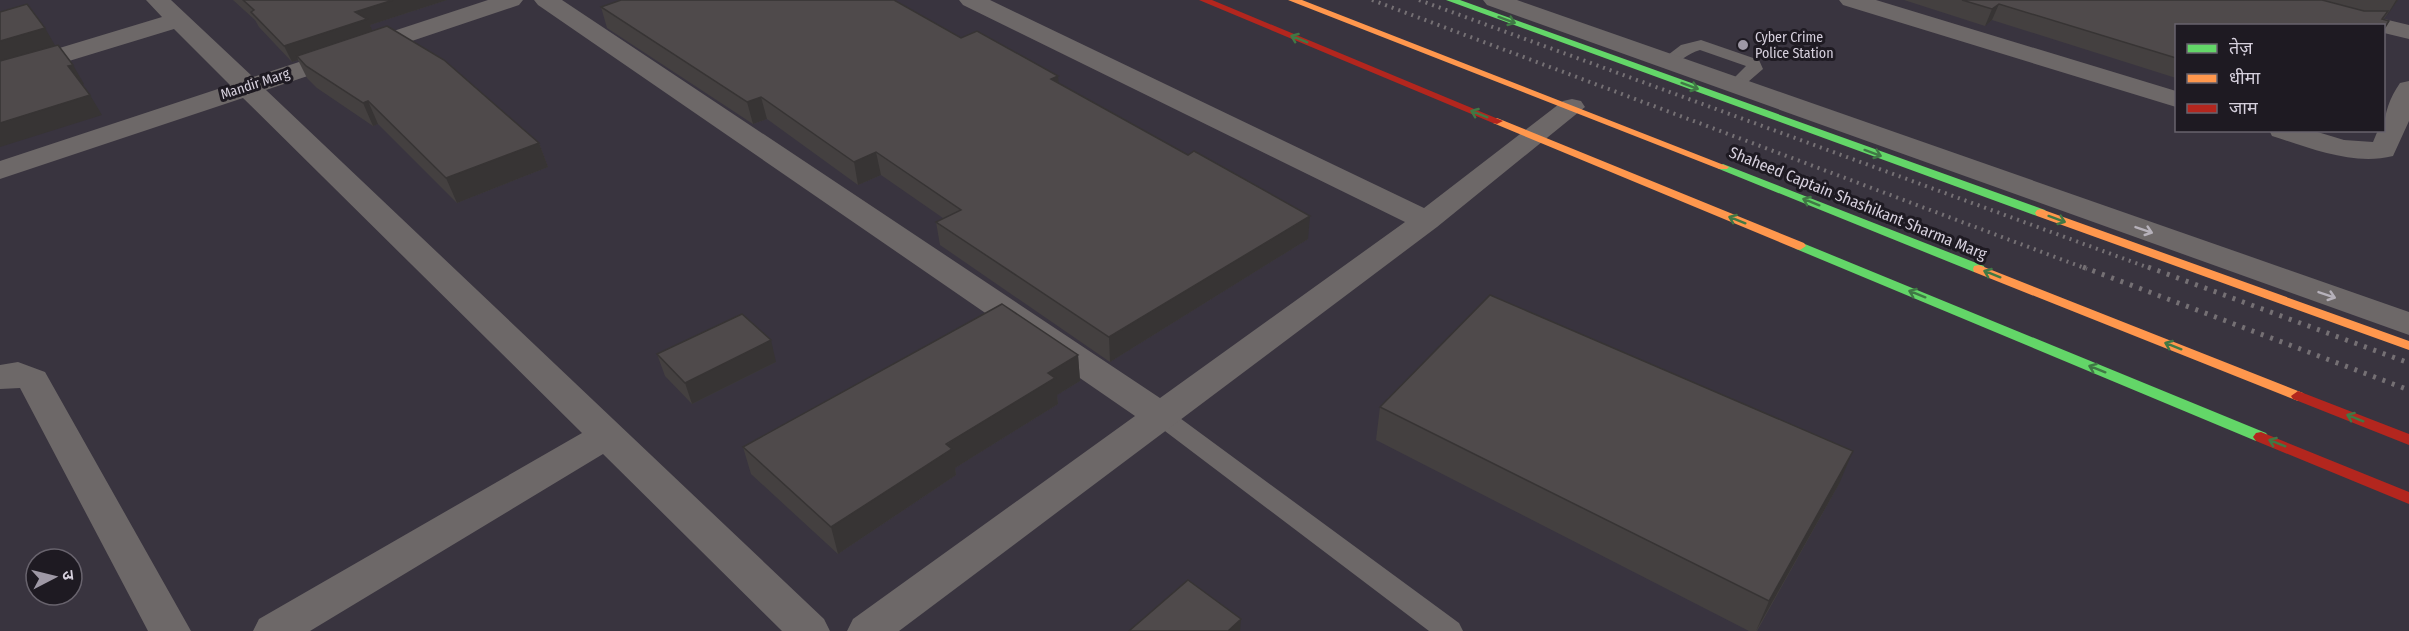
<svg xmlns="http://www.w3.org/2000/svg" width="2409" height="631" viewBox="0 0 2409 631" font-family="'Fira Sans Condensed','Noto Sans Devanagari',sans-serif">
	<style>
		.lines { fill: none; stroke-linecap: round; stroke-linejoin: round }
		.lane { fill: #6d6868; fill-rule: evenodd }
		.street { fill: #6d6868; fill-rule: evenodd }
		.fast { fill: #63d668; fill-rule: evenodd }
		.slow { fill: #ff974d; fill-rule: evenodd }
		.jam { fill: #b3261e; fill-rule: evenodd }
		.rail-far1 { stroke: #757074; stroke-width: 4; stroke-dasharray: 2 5; stroke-linecap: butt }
		.rail { stroke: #757074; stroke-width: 5; stroke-dasharray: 3 7; stroke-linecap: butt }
		.wall { fill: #444040 }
		.shaded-wall { fill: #373434 }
		.building { fill: #4f4a4b; stroke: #373434; stroke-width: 1.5 }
		.oneway { stroke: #407845 }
		.oneway2 { stroke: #b6b1ba }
		.poi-dot { fill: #9f99a6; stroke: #1e1a22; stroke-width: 2 }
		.labels { text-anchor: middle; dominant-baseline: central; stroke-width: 6; stroke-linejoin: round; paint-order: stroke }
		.far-poi-label { font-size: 14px; fill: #d6d0dd; stroke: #1e1a22; text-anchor: start }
		.far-street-label { font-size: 14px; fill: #d6d0dd; stroke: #1e1a22 }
		.street-label { font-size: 16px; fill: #d6d0dd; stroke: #1e1a22 }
	</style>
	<rect width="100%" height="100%" fill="#39343f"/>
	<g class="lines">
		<path class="lane" d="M1701 40 1759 60 1763 69 1741 88 1735 90 1727 85 1746 66 1700 50C1686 53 1677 68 1662 64L1660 61 1681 45Z
			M1161 408 1169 410 1459 623 1463 631H1429L1153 422 1150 416 1153 410Z"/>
		<path class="street" d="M146 0H171L253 77 488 0H523L519 5 266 90 824 619 830 631H782L603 454 310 631H253L259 619 582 433 243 98 0 179V161L230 85 174 29 0 82V66L162 17Z
			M534 0H562L1160 398 1405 222 963 5 959 0H990L1424 208 1563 101 1572 99 1581 101 1585 107 1437 227 899 631H847L853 619 1135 416 538 5Z
			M1483 0H1517L2409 312V335L1487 5Z
			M1839 0H1876L2176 91V107L1843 5Z
			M2384 19 2409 25V39L2384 33V26H2372L2375 21Z
			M2409 81V121L2393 156C2353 166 2310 148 2272 136L2269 130H2311L2344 140 2373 142 2378 130H2384C2384 114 2390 97 2400 83Z
			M18 362 45 372 191 631H148L20 388 0 389V365Z"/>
		<path class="fast" d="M1446 0H1460L2045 210 2047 213 2045 216H2037Z
			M1723 164 1984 266 1985 269 1984 272H1974L1719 169 1717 167Z
			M1800 242 2266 433 2269 437 2266 441H2256L1796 249 1794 246Z"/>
		<path class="slow" d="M1288 0H1302L1729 167 1727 169H1719Z
			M1497 118 1804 243 1806 246 1800 250 1796 249 1493 123V119Z
			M2041 209 2409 341V350L2037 216 2035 213 2037 210Z
			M1979 265 2303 393 2305 396 2298 401 2293 399 1974 272 1973 269 1974 266Z"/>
		<path class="jam" d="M1199 0H1212L1503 121 1497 124 1493 123Z
			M2298 391 2409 434V445L2293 399 2291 396Z
			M2261 432 2409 492V504L2256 441 2253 437 2256 433Z"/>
		<path class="rail-far1" d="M1372 0 2087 269
			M1419 0 2152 269"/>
		<path class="rail" d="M2083 267 2409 390
			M2148 267 2409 363"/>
	</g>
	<path class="wall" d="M233 0H447L370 25 372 31 539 143 548 167 457 203 378 124 373 126 317 88 307 78 298 60 292 62 259 27 255 20Z
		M1904 0H2398L2383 20 2389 21 2384 30V26H2176V78L1992 20 1985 26Z
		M601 7 961 38 1059 83 1308 239 1110 362 940 245 936 222 943 218 881 175 858 185 767 119 753 124 607 28Z
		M657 354 776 362 692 404 665 376Z
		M1078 355 1080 381 1057 395 1058 404 955 468 956 475 838 554 751 474 743 447Z
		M1380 407 1839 484 1757 631H1749L1376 440Z"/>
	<path class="shaded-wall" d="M393 0H447L370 25 374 35 297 56 298 60 292 62 284 46 355 12Z
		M2396 0H2398L2386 17Z
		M1999 4 1992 20 1985 26 1992 9Z
		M45 28 56 47 0 64V41Z
		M73 65 84 84 80 85 68 66Z
		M1058 76 1060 98 1051 79Z
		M90 95 102 115 0 147V123Z
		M761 97 767 119 753 124 747 102Z
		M368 101 378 124 373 126 363 103Z
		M539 143 548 167 457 203 446 178Z
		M876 152 881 175 858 185 854 162Z
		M1310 216 1308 239 1110 362 1109 337Z
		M771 340 776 362 692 404 685 383Z
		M1078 355 1080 381 1057 395 1058 404 955 468 956 475 838 554 831 527 1048 373Z
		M1853 451 1839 484 1756 631 1769 601Z
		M1241 619 1240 631H1228Z"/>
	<path class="building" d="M243 0H393L355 12 367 19 284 46 251 12 254 10Z
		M621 0H894L961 38 977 31 1058 76 1051 79 1188 155 1194 151 1310 216 1109 337 936 222 961 210 876 152 854 162 761 97 747 102 601 7Z
		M1962 0H2322L2364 11H2388L2382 19 2389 21 2384 29V26H2176V58L1999 4 1992 9Z
		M27 4 45 28 0 41V12Z
		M387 26 444 60 539 143 446 178 368 101 363 103 306 66 297 56Z
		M58 45 73 65 68 66 90 95 0 123V61Z
		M1490 295 1853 451 1769 601 1380 407Z
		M1002 304 1078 355 1048 373 1055 378 946 444 952 449 831 527 743 447Z
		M742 314 771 340 685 383 657 354Z
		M1188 580 1241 619 1228 631H1129Z"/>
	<defs><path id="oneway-shaft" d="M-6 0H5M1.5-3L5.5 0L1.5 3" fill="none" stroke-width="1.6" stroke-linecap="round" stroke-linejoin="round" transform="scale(1.5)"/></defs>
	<g class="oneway">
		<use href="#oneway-shaft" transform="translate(1507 20) rotate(20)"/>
		<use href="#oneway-shaft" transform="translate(1299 39) rotate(-158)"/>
		<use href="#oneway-shaft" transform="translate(1690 86) rotate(20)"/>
		<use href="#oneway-shaft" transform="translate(1479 114) rotate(-158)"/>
		<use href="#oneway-shaft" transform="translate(1873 153) rotate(20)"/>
		<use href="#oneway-shaft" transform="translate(1811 202) rotate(-158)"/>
		<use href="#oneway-shaft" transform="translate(2057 219) rotate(20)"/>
		<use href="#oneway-shaft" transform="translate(1737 220) rotate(-158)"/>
		<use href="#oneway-shaft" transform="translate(1992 274) rotate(-158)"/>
		<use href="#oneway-shaft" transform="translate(1917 294) rotate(-158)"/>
		<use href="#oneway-shaft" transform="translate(2173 346) rotate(-158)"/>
		<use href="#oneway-shaft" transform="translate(2097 369) rotate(-158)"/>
		<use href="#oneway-shaft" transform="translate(2355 418) rotate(-158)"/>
		<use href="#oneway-shaft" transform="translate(2277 443) rotate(-158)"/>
	</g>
	<g class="oneway2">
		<use href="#oneway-shaft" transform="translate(2144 230) rotate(19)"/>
		<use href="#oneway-shaft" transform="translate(2327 295) rotate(19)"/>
	</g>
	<circle class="poi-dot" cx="1743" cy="45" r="6"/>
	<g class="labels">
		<g class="far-poi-label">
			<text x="1755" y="37">Cyber Crime<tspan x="1755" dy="16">Police Station</tspan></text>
		</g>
		<g class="far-street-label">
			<text transform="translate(255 84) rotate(-18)">Mandir Marg</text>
		</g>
		<g class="street-label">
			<text transform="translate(1858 203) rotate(22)">Shaheed Captain Shashikant Sharma Marg</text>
		</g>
	</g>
	<rect x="2175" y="24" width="210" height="108" fill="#1e1a22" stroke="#68636d" stroke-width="1.5"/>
	<rect x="2187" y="44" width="30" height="9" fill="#63d668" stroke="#68636d" stroke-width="1.5"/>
	<text x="2229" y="54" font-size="18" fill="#d6d0dd">तेज़</text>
	<rect x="2187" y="74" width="30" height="9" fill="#ff974d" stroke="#68636d" stroke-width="1.5"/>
	<text x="2229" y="84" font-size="18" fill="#d6d0dd">धीमा</text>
	<rect x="2187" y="104" width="30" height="9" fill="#b3261e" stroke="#68636d" stroke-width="1.5"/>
	<text x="2229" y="114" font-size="18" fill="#d6d0dd">जाम</text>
	<g transform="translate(54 577) rotate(83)"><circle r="28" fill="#1e1a22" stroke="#68636d" stroke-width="1.5"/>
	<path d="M0-4.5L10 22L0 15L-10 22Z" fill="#9f99a6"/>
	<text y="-9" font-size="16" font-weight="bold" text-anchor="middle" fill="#d6d0dd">उ</text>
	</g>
</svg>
